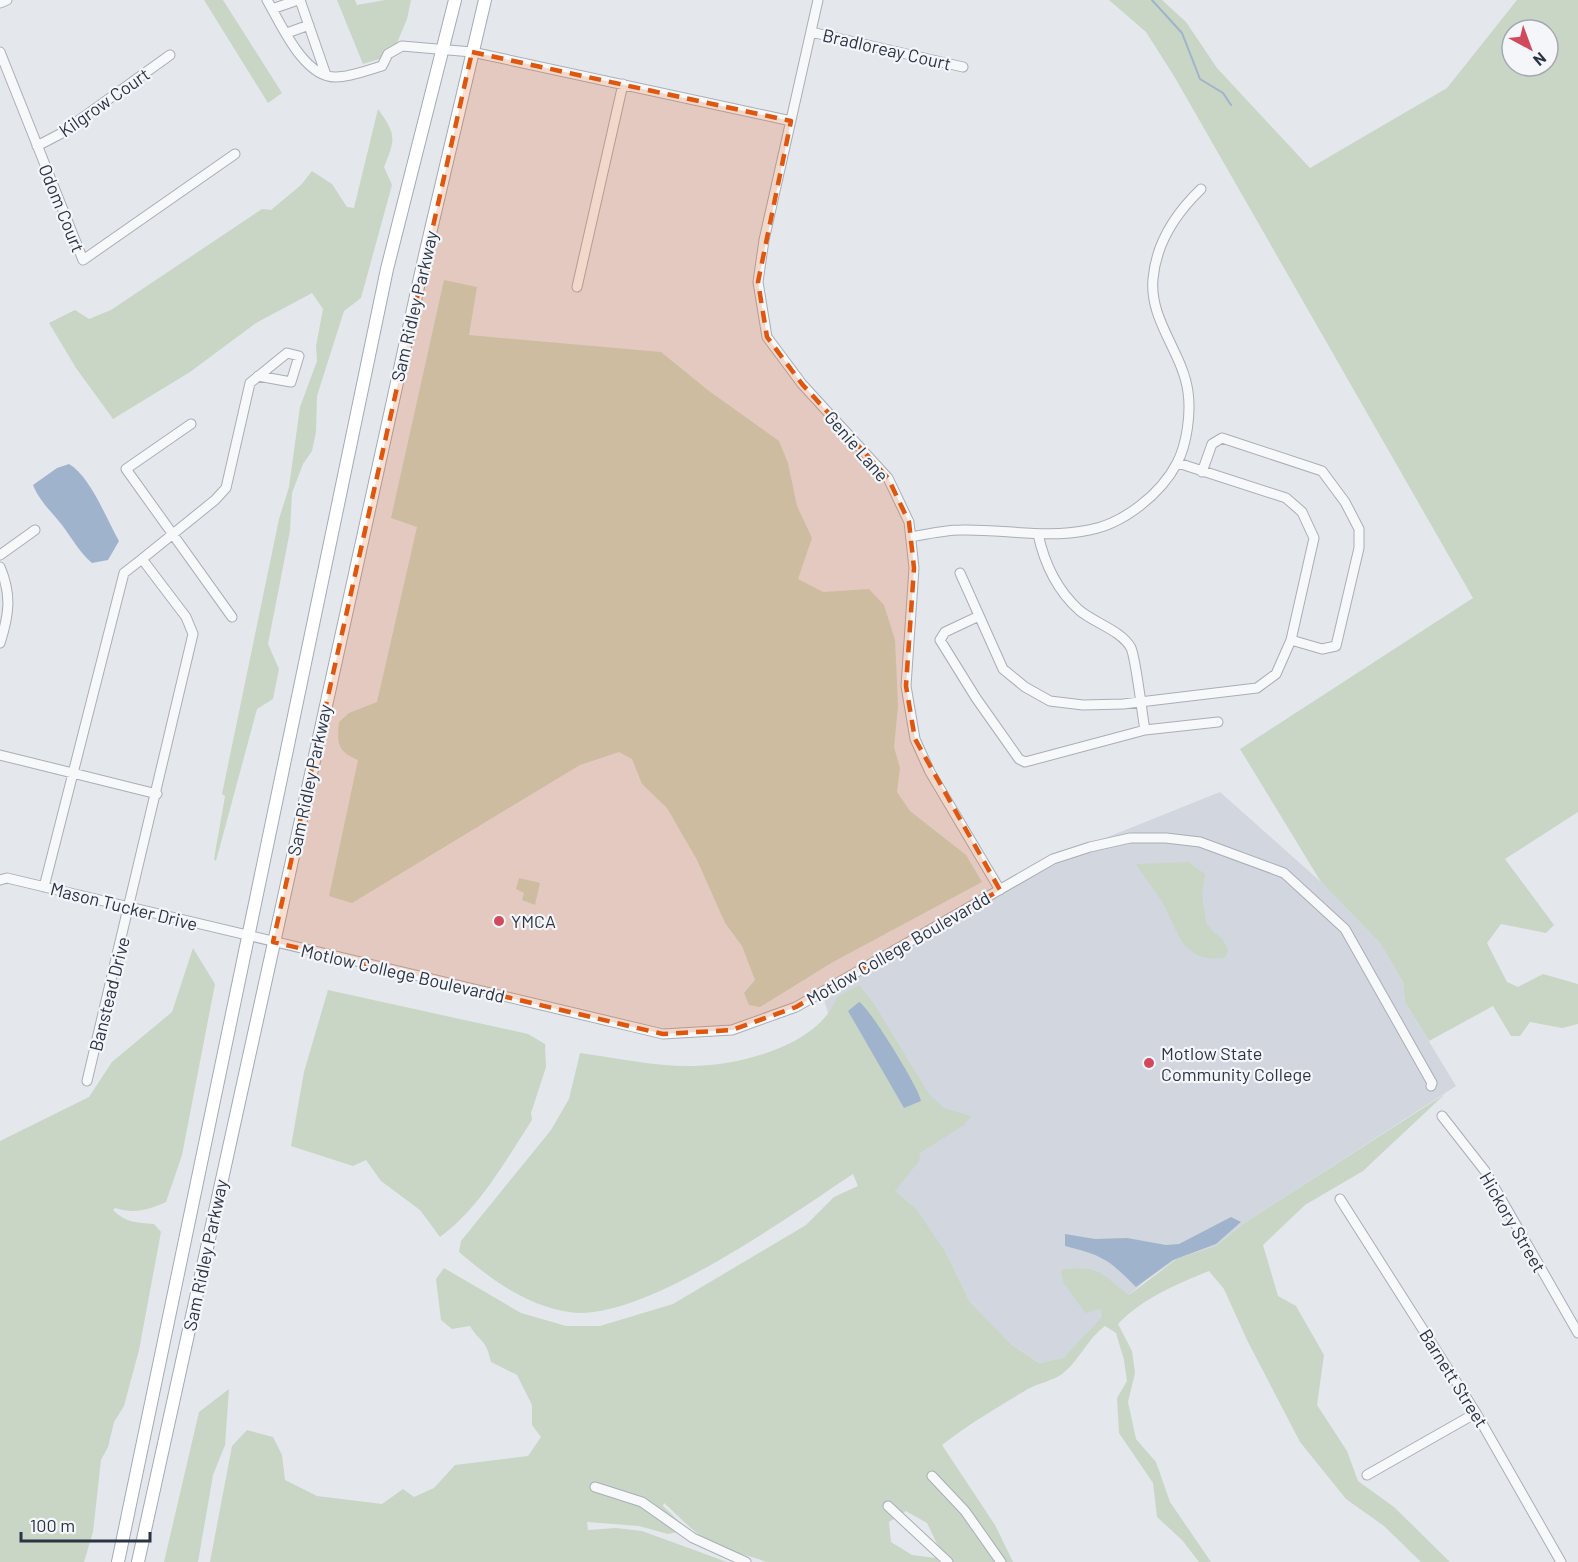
<svg xmlns="http://www.w3.org/2000/svg" width="1578" height="1562" viewBox="0 0 1578 1562" font-family="Barlow,sans-serif">
	<style>
		.built { fill: #d2d6de }
		.green { fill: #c9d6c5; fill-rule: evenodd }
		.water { fill: #9fb4cc }
		.lines { fill: none; stroke-linecap: round; stroke-linejoin: round }
		.stream { stroke: #9fb4cc; stroke-width: 2 }
		.minor-casing { stroke: #a9aeb7; stroke-width: 11 }
		.major-casing { stroke: #a3abb8; stroke-width: 14 }
		.minor { stroke: #f7f8fa; stroke-width: 9 }
		.major { stroke: #fff; stroke-width: 12 }
		.marked { fill: #df570f; fill-opacity: 0.2; stroke: #df570f; stroke-width: 4.5; stroke-dasharray: 12 8; stroke-linejoin: round }
		.poi-dot { fill: #d1495b; stroke: #f4f6f9; stroke-width: 2 }
		.labels { text-anchor: middle; dominant-baseline: central; stroke-width: 4.5; stroke-linejoin: round; paint-order: stroke }
		.street-label { font-size: 18px; fill: #2b3445; stroke: #f4f6f9 }
		.poi-label { font-size: 18px; fill: #2b3445; stroke: #f4f6f9; text-anchor: start }
	</style>
	<rect width="100%" height="100%" fill="#e4e7ec"/>
	<path class="built" d="M1220 792 1321 882 1380 943 1403 982 1405 1002 1456 1086 1243 1224 1216 1246 1178 1258 1145 1281 1102 1318 1063 1358 1039 1363 1012 1345 970 1302 945 1251 895 1191 831 1024 822 992 1053 859Z"/>
	<path class="green" d="M204 0H223L282 93 268 103Z
		M337 0H355L357 5 385 0H411L407 19 392 55 363 64Z
		M1109 0H1162L1186 22 1217 68 1310 168 1447 88 1517 0H1578V812L1505 859 1554 925 1546 933 1501 924 1487 943 1507 982 1518 987 1543 974 1578 984V1024L1562 1028 1530 1022 1520 1036H1511L1493 1006 1429 1041 1405 1002 1403 982 1380 943 1321 882 1240 749 1473 598 1174 76 1146 32ZM1512 30H1548V66H1512Z
		M378 109C396 134 396 139 384 167L392 185 361 298 344 311 317 396 316 432 312 451 303 464 292 493 290 531 268 644 279 669 273 699 257 709 216 861 214 859 225 796 222 794 279 519 289 487 300 407 317 361 316 346 323 309 312 293 256 323 190 372 113 419 76 368 49 323 75 310 89 319 111 310 262 209 271 210 301 185 312 171 332 184 347 207 354 208Z
		M444 280 477 287 469 335 661 352 709 391 779 441 788 463 797 506 812 538 798 579 823 592 869 589 884 605 895 640 898 706 894 747 900 768 897 792 910 811 966 855 982 882 833 962 760 1007 749 1005 744 993 755 980 742 946 725 923 697 860 667 808 642 784 632 759 619 752 580 765 352 903 329 896 358 760C337 751 337 744 339 722L349 713 377 702 417 527 391 518Z
		M1188 862 1205 874 1202 895 1206 922 1214 933 1222 938 1228 950 1225 958C1184 962 1180 938 1165 907 1157 892 1145 879 1136 864Z
		M519 878 540 883 535 905 522 900 524 893 516 889Z
		M193 948 215 984 182 1155 166 1202C147 1210 135 1214 115 1208L113 1210C124 1222 137 1223 154 1224L161 1232 139 1350 124 1406 114 1422 108 1447 101 1460 93 1532 84 1562H0V1141L89 1097 112 1062 172 1012Z
		M859 985 874 1004 929 1094 944 1108 971 1116 964 1125 920 1153 919 1161 895 1191 916 1209 945 1251 970 1302 1012 1345 1039 1363 1063 1358 1102 1317 1101 1309 1085 1313 1063 1282 1061 1270C1102 1265 1099 1273 1129 1295L1178 1258 1216 1246 1243 1224 1445 1094 1363 1171 1305 1205 1263 1245 1278 1296 1296 1306 1324 1355 1317 1405 1347 1451 1358 1481 1394 1507 1450 1562H1421L1384 1526 1346 1499 1300 1442 1247 1340 1224 1289 1209 1271C1175 1285 1143 1298 1118 1324L1132 1351 1135 1373 1128 1402 1136 1439 1156 1462 1170 1502 1211 1562H1199L1182 1540 1157 1517 1153 1483 1119 1433 1117 1398 1127 1381 1124 1360 1116 1333 1105 1326C1087 1339 1080 1360 1062 1374 1052 1381 1039 1383 1028 1389 999 1406 969 1424 942 1445L995 1525 1013 1562H950L938 1546 927 1523 906 1511 889 1522 891 1542 912 1555 936 1558 939 1562H766C752 1556 739 1554 725 1549 701 1541 682 1519 664 1503L663 1506 688 1530 668 1534 639 1526 587 1522 588 1530 616 1528 642 1531 727 1562H210L232 1446 247 1430 273 1437 282 1455 285 1480 317 1496 382 1504 403 1489 414 1497 434 1488 455 1465 528 1456 541 1437 532 1425V1405L517 1375 491 1362C486 1338 480 1343 470 1326L452 1329 441 1320 436 1279 444 1268 521 1313 566 1326H600L673 1304 806 1225 834 1197 858 1186 853 1174C792 1214 641 1324 569 1312 525 1305 492 1280 459 1252L461 1241 551 1130 569 1099 580 1053C617 1058 657 1067 695 1066 741 1065 820 1045 837 997Z
		M328 990 528 1034 545 1044 546 1067 531 1113 532 1120C506 1160 479 1209 440 1237L420 1210 381 1181 366 1160 353 1166 291 1146 304 1072Z
		M229 1389 225 1445 213 1475 198 1562H164L199 1412Z"/>
	<path class="water" d="M69 464C90 476 106 518 119 541L108 560 92 563C79 552 72 538 62 525 51 511 40 502 33 485L57 468Z
		M859 1002C868 1005 921 1091 921 1101L904 1108 848 1011Z
		M1231 1217 1241 1222 1216 1244 1173 1260 1136 1287C1108 1259 1104 1256 1065 1246V1234L1095 1239 1127 1238 1166 1245 1179 1244Z"/>
	<g class="lines">
		<path class="stream" d="M1152 0 1182 33 1200 79 1223 93 1231 105"/>
		<defs>
			<path id="minor" d="M267 0C281 24 304 78 336 77 351 77 368 70 382 66L388 54 402 46 472 52 791 121
				M300 0 326 75
				M818 0 764 240 758 282 767 337 802 384 888 478 909 522 914 568 906 686 915 739 930 772 1000 890
				M0 3 7 0
				M272 9 298 0
				M811 32 963 67
				M287 33 309 25
				M0 52 83 260 235 154
				M37 146 60 134 170 55
				M577 287 623 84
				M191 424 126 469 232 617
				M1202 472 1212 444 1222 438 1322 471 1345 502 1359 529V548L1336 646 1322 649 1291 640
				M911 537C927 534 945 530 961 530 1003 529 1046 539 1089 530 1123 524 1161 494 1177 463 1187 444 1191 413 1188 392 1183 353 1149 320 1153 279 1156 244 1176 213 1201 189
				M0 555 35 530
				M142 559 215 500 226 488 250 383 287 353 299 356 291 382 258 376
				M0 567C12 595 9 615 0 643
				M960 573 1003 669 1025 687 1050 701 1083 705 1123 704 1257 688 1276 674 1291 640 1314 538 1302 512 1286 498 1178 463
				M979 616 945 632 940 640 976 698 1019 759 1025 762 1145 730C1142 714 1136 659 1131 648 1121 630 1094 623 1079 610 1057 590 1044 562 1038 534
				M1145 730 1218 722
				M0 755 157 794
				M0 880 7 878 663 1034 732 1030 796 1007 1053 859 1090 847 1130 838H1166L1200 842 1284 873 1345 929 1432 1083 1431 1086
				M44 887 124 573 142 559 186 617 193 634 87 1081
				M1442 1116 1485 1171 1578 1333
				M1340 1199 1476 1413 1561 1562
				M1367 1475 1476 1413
				M932 1476 965 1511 1001 1562
				M595 1487 642 1502 693 1538 746 1562
				M888 1506 948 1562"/>
			<path id="major" d="M118 1562 387 269 455 0
				M138 1562 425 255 485 0"/>
		</defs>
		<use href="#minor" class="minor-casing"/>
		<use href="#major" class="major-casing"/>
		<use href="#minor" class="minor"/>
		<use href="#major" class="major"/>
	</g>
	<path class="marked" d="M472 52 791 121 758 282 767 337 802 384 888 478 909 522 914 568 906 686 915 739 1000 890 796 1007 732 1030 663 1034 273 942Z"/>
	<g class="poi-dot">
		<circle cx="499" cy="921" r="6"/>
		<circle cx="1149" cy="1063" r="6"/>
	</g>
	<g class="labels">
		<g class="street-label">
			<text transform="translate(887 49) rotate(13)">Bradloreay Court</text>
			<text transform="translate(104 102) rotate(-35)">Kilgrow Court</text>
			<text transform="translate(62 208) rotate(68)">Odom Court</text>
			<text transform="translate(414 306) rotate(-77)">Sam Ridley Parkway</text>
			<text transform="translate(857 446) rotate(49)">Genie Lane</text>
			<text transform="translate(309 780) rotate(-78)">Sam Ridley Parkway</text>
			<text transform="translate(124 906) rotate(14)">Mason Tucker Drive</text>
			<text transform="translate(898 948) rotate(-30)">Motlow College Boulevardd</text>
			<text transform="translate(403 973) rotate(13)">Motlow College Boulevardd</text>
			<text transform="translate(109 994) rotate(-76)">Banstead Drive</text>
			<text transform="translate(1513 1222) rotate(60)">Hickory Street</text>
			<text transform="translate(205 1255) rotate(-78)">Sam Ridley Parkway</text>
			<text transform="translate(1454 1378) rotate(58)">Barnett Street</text>
		</g>
		<g class="poi-label">
			<text x="511" y="921">YMCA</text>
			<text x="1161" y="1053">Motlow State<tspan x="1161" dy="21">Community College</tspan></text>
		</g>
	</g>
	<g transform="translate(1530 48) rotate(139)"><circle r="28" fill="#f4f6f9" stroke="#a4a8b1" stroke-width="1.5"/>
	<path d="M0-4.5L10 22L0 15L-10 22Z" fill="#d1495b"/>
	<text y="-9" font-size="16" font-weight="bold" text-anchor="middle" fill="#2b3445">N</text>
	</g>
	<path d="M21 1532v9h129v-9" fill="none" stroke="#2b3445" stroke-width="3"/>
	<text x="30" y="1532" font-size="18" fill="#2b3445" stroke="#f4f6f9" stroke-width="4.5" paint-order="stroke">100 m</text>
</svg>
